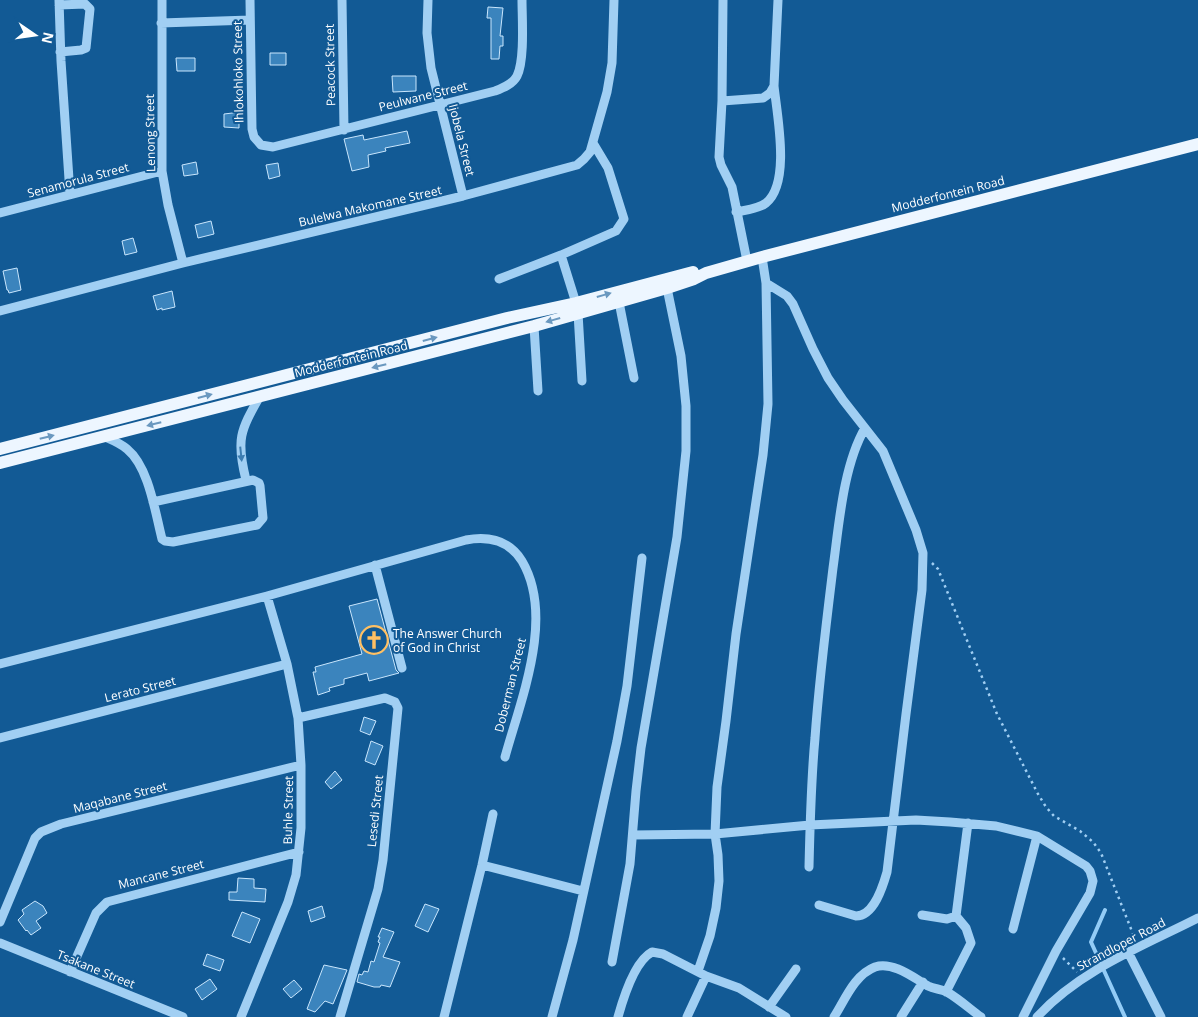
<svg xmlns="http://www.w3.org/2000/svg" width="1198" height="1017" viewBox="0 0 1198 1017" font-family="'Open Sans',sans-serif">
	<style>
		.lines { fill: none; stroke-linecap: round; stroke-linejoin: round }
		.stream { stroke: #93ccf6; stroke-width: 4 }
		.building { fill: #3b84bd; stroke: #c9e6fd }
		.path { stroke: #a1cff3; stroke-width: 2.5; stroke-dasharray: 2.5 4; stroke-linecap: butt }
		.minor { stroke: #a1cff3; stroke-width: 9 }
		.major { stroke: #edf6ff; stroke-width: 12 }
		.oneway { fill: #6a98bf }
		.oneway2 { fill: #3d7db1 }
		.labels { text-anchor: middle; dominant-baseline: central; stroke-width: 4; stroke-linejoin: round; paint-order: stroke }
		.street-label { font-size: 12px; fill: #fff; stroke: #125a95 }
		.poi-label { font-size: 12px; fill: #fff; stroke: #125a95; text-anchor: start }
	</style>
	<rect width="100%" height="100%" fill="#125a95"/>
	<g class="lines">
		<path class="stream" d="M1105 910 1091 942 1125 1017"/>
	</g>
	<path class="building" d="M488 7 503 8 500 36H503V46H500L499 59H491V18H487Z
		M270 53H286V65H270Z
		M176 58H195V71H177Z
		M392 76H416V91L393 92Z
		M241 112V122H239V128L224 127V114Z
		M407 131 410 143 385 148 386 151 368 155 369 167 352 171 344 139 363 135 364 140Z
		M196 162 198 174 184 176 182 165Z
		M278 163 280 176 269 179 266 165Z
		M211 221 214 234 198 238 195 225Z
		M133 238 137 252 125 255 122 241Z
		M17 268 21 290 9 293 8 290H7L3 271Z
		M172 291 175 307 162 310V308L157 310 153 296Z
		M377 599 396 670 399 673 369 681 367 673 344 679V684L329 688 330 691 318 695 313 672H316L315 667 362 654 349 606Z
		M364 717 376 721 370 735 360 731Z
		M371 741 383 746 375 765 365 761Z
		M335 771 342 780 331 789 325 782Z
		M238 878 254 879V888L266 889 265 902 229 900V892H237Z
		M35 901 43 906 47 913 36 921 41 928 31 935 27 930 26 931 18 920 24 914 22 910Z
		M425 904 439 909 428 932 415 926Z
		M322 906 325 917 311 922 308 911Z
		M242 912 260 919 250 943 232 936Z
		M382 928 394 932 383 957 400 962 390 987 381 985 380 987H374L357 982 359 974 362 975 364 971 368 972 371 961 374 962 380 943 378 942 380 937H378Z
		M207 954 224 960 220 971 203 965Z
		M324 965 347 970 333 1004 325 1001 315 1012 307 1009Z
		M210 979 217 989 202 1000 195 989Z
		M294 980 302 989 291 998 283 989Z"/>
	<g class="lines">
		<path class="path" d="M932 563 938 569 997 714 1038 794 1046 807 1054 816 1080 831 1093 842 1101 853 1135 939
			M1063 958 1077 972"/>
		<path class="minor" d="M59 0 61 61 70 194
			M162 0V171L168 205 183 263
			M250 0 252 129 254 137 261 145 273 147 495 91C503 88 513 84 517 76 525 60 522 18 522 0
			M342 0 344 130
			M428 0 427 33 431 68 463 196
			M723 0 722 101 719 157 721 165 732 187 747 261
			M59 5 85 4 90 9 86 48 81 50 60 52
			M161 23 250 20
			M722 101 763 98 770 93 774 86 778 0
			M736 212C745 210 759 209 766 203 791 183 777 115 774 86
			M0 213 162 171
			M561 255 576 303
			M499 279 561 255 616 231 624 219 608 168 593 143
			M766 283 787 296 793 304 813 349 828 378 843 400 883 451 916 530 923 553 922 590 906 714 887 872C883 886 874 916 856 916L819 905
			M619 302 634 378
			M0 311 183 263 463 196 577 165 584 159 590 152 607 92 612 63 614 0
			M578 313 582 381
			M534 326 538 391
			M103 436C112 440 120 443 127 449 149 467 155 512 162 539L165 541 173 542 257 525 263 518 260 486 259 483 253 480 153 502
			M246 480C236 440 240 431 260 396
			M375 565 402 668
			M0 664 267 596 466 540C488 536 509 540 522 561 555 617 521 699 505 757
			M298 718 385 698 395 702 398 708 383 860 378 889 340 1017
			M0 738 287 664
			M633 835 715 834 810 825 916 820 950 822 996 826 1037 836 1086 866 1090 871 1093 881 1090 893 1056 951 1023 1017
			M482 865 583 891
			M809 867C810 824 811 781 815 738 819 681 826 625 833 568 839 525 843 466 865 428
			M922 915 947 919 956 916
			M0 922 35 838 41 832 61 824 301 765
			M1013 929 1037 836
			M0 943 183 1017
			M1128 952 1161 1017
			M612 962 630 864 636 791 641 748 677 537 686 451V406L681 356 667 288
			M698 971 710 936 716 908 719 881 718 855 715 834 717 787 726 721 736 634 763 455 768 404 766 283 762 257
			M70 972 96 913 107 902 299 852
			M946 992 971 943 966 928 956 916 968 823
			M769 1007 796 969
			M241 1017 288 902 296 875 301 828V765L298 718 287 664 267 596
			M444 1017 482 865 493 814
			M552 1017 573 940 617 741 627 686 642 558
			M618 1017C623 999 635 961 652 952L663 954 706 976 739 988 786 1017
			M687 1017 706 976
			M834 1017C845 1000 854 975 875 967 893 961 914 978 928 986 934 989 941 989 947 992 959 999 970 1009 981 1017
			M901 1017 923 982
			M1037 1017C1080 970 1143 946 1198 918"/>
		<path class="major" d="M0 449 507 318 576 303 693 272
			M0 463 534 326 667 288 694 279 706 273 762 257 1198 144"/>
	</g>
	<defs><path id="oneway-solid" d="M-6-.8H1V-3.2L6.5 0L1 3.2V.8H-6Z" transform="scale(1.25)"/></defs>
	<g class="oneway">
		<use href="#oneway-solid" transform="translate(604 295) rotate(-16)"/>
		<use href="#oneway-solid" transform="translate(553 320) rotate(164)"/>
		<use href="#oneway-solid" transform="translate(430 339) rotate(-15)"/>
		<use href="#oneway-solid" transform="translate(379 366) rotate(166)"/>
		<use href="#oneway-solid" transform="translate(205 396) rotate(-15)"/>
		<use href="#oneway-solid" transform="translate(154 424) rotate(166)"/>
		<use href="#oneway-solid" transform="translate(47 437) rotate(-14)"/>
	</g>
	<use class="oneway2" href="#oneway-solid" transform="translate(241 454) rotate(84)"/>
	<defs>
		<symbol id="church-ring" viewBox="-11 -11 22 22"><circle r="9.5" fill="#125a95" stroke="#ffc063" stroke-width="1.5"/><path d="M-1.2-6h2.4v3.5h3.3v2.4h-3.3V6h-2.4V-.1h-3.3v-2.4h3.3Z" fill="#ffc063"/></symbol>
	</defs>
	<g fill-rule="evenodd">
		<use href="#church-ring" x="358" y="624" width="32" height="32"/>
	</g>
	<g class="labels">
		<g class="street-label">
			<text transform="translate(330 65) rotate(-91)">Peacock Street</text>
			<text transform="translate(238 72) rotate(-91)">Ihlokohloko Street</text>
			<text transform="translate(423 96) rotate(-14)">Peulwane Street</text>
			<text transform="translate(150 133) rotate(-91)">Lenong Street</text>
			<text transform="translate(462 140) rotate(76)">Ijobela Street</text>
			<text transform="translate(78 180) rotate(-15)">Senamorula Street</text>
			<text transform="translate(948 194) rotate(-14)">Modderfontein Road</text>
			<text transform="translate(370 206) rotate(-13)">Bulelwa Makomane Street</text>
			<text transform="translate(351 359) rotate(-14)">Modderfontein Road</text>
			<text transform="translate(510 685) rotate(-76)">Doberman Street</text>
			<text transform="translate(140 689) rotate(-14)">Lerato Street</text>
			<text transform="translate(120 797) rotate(-14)">Maqabane Street</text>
			<text transform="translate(288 810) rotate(-89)">Buhle Street</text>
			<text transform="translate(375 811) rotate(-84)">Lesedi Street</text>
			<text transform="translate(161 874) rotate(-14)">Mancane Street</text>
			<text transform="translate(1121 944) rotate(-28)">Strandloper Road</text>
			<text transform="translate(96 969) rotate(22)">Tsakane Street</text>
		</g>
		<g class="poi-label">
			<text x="393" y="633">The Answer Church<tspan x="393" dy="14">of God in Christ</tspan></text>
		</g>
	</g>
	<g transform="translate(35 35) rotate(103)" stroke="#125a95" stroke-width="4" paint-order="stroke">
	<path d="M0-4L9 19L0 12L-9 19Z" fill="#ffffff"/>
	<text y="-8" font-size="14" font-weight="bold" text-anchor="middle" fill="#ffffff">N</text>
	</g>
</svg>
